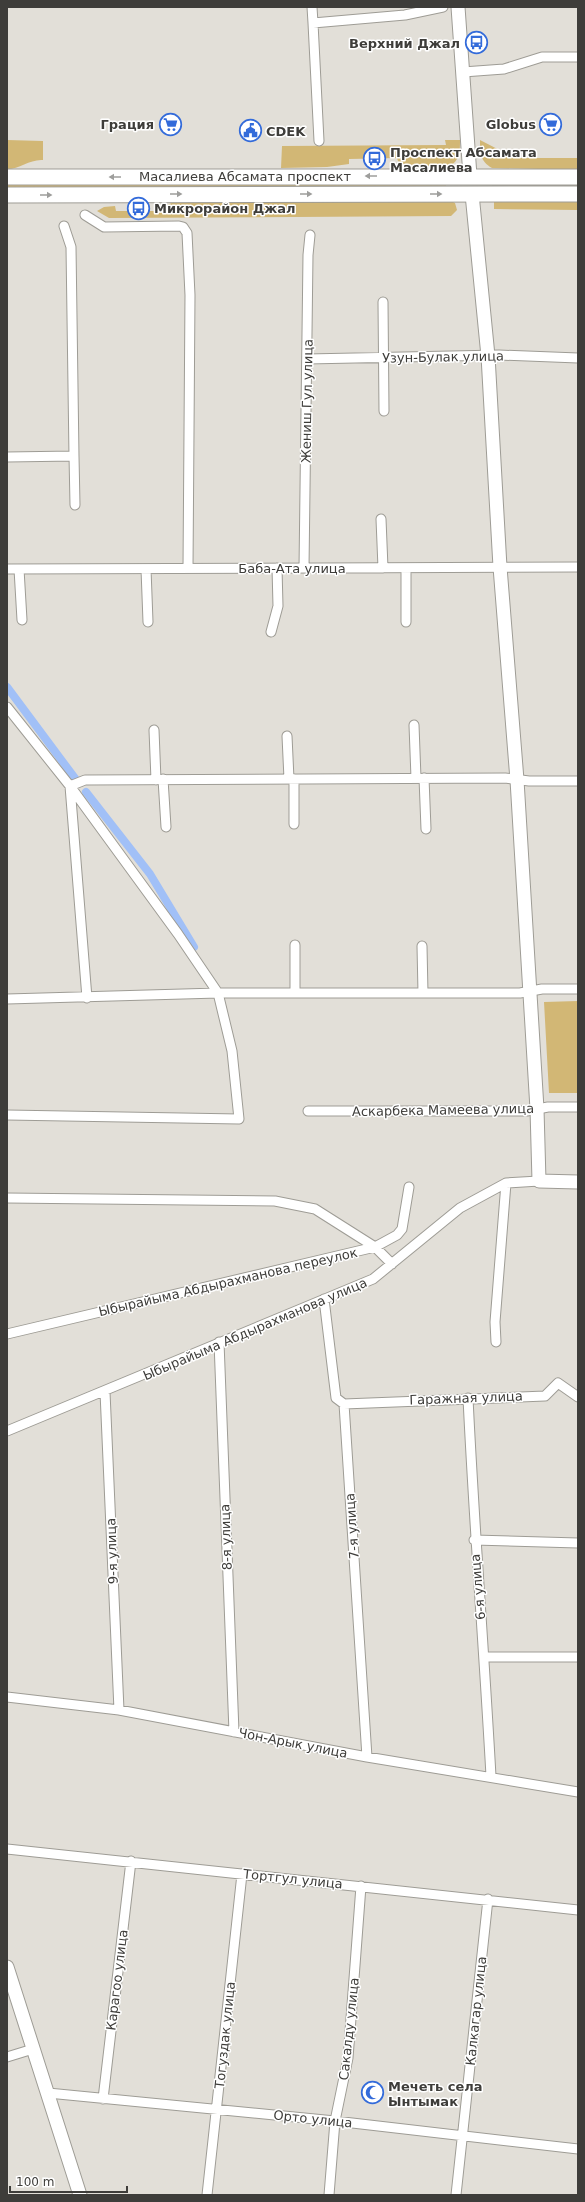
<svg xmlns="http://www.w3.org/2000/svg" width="585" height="2202" viewBox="0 0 585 2202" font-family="'DejaVu Sans',sans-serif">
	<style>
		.green { fill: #d2b775 }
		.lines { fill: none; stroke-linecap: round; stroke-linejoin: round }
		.canal { stroke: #a1c0f7; stroke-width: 8 }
		.street-casing { stroke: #9e9c95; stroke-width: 11 }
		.secondary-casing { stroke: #9e9c95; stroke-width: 15 }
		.primary-casing { stroke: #9e9c95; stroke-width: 17 }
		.street { stroke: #fff; stroke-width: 9 }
		.secondary { stroke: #fff; stroke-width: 13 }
		.primary { stroke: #fff; stroke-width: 15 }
		.oneway { fill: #9e9e9c }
		.labels { text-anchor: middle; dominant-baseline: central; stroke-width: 3; stroke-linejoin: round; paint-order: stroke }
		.poi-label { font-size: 13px; font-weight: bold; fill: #3e3d3a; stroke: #fff; text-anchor: start }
		.street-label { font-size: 13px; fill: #3e3d3a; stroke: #fff }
	</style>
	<rect width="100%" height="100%" fill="#e2dfd8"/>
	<path class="green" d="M7 140 43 141V160C30 159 20 169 7 169Z
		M445 140H460C460 152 460 160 449 167L399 164 397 158 349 159V164L327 167 281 168 282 146 446 145Z
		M480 140 515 158H578V170L492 168C480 161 480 153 480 140Z
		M495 182 578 183V187H495Z
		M7 183H446V187L7 188Z
		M451 201 455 203 457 210 451 216 109 218 97 211 104 207 115 206 116 211H162V207L174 202Z
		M494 202H578V210L494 209Z
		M578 1001V1093H549L544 1002Z"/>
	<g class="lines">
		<path class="canal" d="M7 687 77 781
			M86 792 150 874 194 947"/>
		<defs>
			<path id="street" d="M312 7 313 23
				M463 72 504 69 542 57H578
				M319 141 313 23 405 15 443 7
				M85 215 104 227 179 226 183 227 187 233 190 295 188 568
				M383 302 384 411
				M307 359 499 355 578 358
				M74 456 75 505
				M7 457 74 456 71 247 64 226
				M381 519 383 568
				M304 568 308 255 310 235
				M406 568V622
				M7 569 578 567
				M19 569 22 620
				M146 569 148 622
				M271 632 278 606 277 568
				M7 707 70 786 178 934 218 993 232 1051 239 1119 7 1115
				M414 725 416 778
				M154 730 156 780
				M287 736 289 779
				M424 778 426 829
				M163 779 166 827
				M294 779V824
				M295 945V992
				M422 946 423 993
				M87 998 70 786 85 780 505 778 529 781H578
				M7 999 218 993H520L542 989H578
				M308 1111H527L548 1107H578
				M7 1198 275 1201 315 1209 375 1247 392 1264
				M324 1299 336 1398 344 1404 367 1757
				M7 1334 375 1247 397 1235 402 1229 409 1187
				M219 1342 234 1732
				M496 1342 495 1322 506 1183
				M105 1392 119 1710
				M468 1398C474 1524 484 1650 491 1776
				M344 1404 545 1396 558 1383 578 1397
				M7 1431 373 1279 460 1208 506 1183 539 1181
				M474 1540 578 1543
				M484 1657H578
				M7 1697 119 1710 367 1757 578 1792
				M7 1849 578 1910
				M7 2057 33 2049
				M48 2093 335 2121 578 2149
				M103 2099 131 1861
				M207 2195 242 1874
				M329 2195 335 2121 348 2058 361 1886
				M456 2195 488 1899"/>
			<path id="secondary" d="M458 7 470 176
				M472 194 488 356 500 567 517 780 537 1109 539 1181 578 1182
				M7 1967 80 2195"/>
			<path id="primary" d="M7 177H578
				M7 195 578 194"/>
		</defs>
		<use href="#street" class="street-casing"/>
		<use href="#secondary" class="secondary-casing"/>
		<use href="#primary" class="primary-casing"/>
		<use href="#street" class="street"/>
		<use href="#secondary" class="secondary"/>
		<use href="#primary" class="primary"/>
	</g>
	<defs><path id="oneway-solid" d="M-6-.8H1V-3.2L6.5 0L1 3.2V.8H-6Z"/></defs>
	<g class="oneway">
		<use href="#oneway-solid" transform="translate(371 176) rotate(180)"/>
		<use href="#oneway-solid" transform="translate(115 177) rotate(180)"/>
		<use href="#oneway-solid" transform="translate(176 194)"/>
		<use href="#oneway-solid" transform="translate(306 194)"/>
		<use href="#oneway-solid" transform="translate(436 194)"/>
		<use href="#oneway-solid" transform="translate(46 195)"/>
	</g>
	<defs>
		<symbol id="bus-ring" viewBox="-11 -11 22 22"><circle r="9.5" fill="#fff" stroke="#336bda" stroke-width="1.5"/><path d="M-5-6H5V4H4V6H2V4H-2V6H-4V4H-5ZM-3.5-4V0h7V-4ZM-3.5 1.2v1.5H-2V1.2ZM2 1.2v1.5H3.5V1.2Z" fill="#336bda"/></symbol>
		<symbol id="supermarket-ring" viewBox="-11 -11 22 22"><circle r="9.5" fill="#fff" stroke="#336bda" stroke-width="1.5"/><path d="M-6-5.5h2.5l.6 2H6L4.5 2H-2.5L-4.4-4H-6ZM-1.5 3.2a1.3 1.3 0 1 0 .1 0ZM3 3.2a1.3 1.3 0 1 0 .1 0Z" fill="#336bda"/></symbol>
		<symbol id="civic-ring" viewBox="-11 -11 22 22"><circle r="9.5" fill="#fff" stroke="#336bda" stroke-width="1.5"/><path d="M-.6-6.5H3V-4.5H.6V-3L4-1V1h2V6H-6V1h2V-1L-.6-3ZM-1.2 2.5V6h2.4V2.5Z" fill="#336bda"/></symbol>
		<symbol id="mosque-ring" viewBox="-11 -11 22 22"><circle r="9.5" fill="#fff" stroke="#336bda" stroke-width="1.5"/><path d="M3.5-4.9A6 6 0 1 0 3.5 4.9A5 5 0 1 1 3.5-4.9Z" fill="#336bda"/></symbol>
	</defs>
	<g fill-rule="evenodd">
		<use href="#bus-ring" x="464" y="30" width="25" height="25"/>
		<use href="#supermarket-ring" x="158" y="112" width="25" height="25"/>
		<use href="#supermarket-ring" x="538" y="112" width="25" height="25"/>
		<use href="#civic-ring" x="238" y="118" width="25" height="25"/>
		<use href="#bus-ring" x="362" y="146" width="25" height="25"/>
		<use href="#bus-ring" x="126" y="196" width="25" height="25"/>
		<use href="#mosque-ring" x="360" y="2080" width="25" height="25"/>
	</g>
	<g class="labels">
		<g class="poi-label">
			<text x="460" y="43" text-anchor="end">Верхний Джал</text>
			<text x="154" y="124" text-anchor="end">Грация</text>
			<text x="536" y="124" text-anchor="end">Globus</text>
			<text x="266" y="131">CDEK</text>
			<text x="390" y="152">Проспект Абсамата<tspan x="390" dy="15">Масалиева</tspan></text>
			<text x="154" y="208">Микрорайон Джал</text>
			<text x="388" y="2086">Мечеть села<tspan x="388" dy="15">Ынтымак</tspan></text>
		</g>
		<g class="street-label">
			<text x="245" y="176">Масалиева Абсамата проспект</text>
			<text transform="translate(443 357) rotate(-1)">Узун-Булак улица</text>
			<text transform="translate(307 401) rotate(-89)">Жениш Гул улица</text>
			<text x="292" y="568">Баба-Ата улица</text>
			<text transform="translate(443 1110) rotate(-1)">Аскарбека Мамеева улица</text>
			<text transform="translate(228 1282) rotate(-13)">Ыбырайыма Абдырахманова переулок</text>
			<text transform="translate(255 1329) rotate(-23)">Ыбырайыма Абдырахманова улица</text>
			<text transform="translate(466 1398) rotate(-2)">Гаражная улица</text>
			<text transform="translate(352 1526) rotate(-94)">7-я улица</text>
			<text transform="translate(226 1537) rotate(-92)">8-я улица</text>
			<text transform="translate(112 1551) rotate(-92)">9-я улица</text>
			<text transform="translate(478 1587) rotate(-95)">6-я улица</text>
			<text transform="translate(293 1743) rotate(11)">Чон-Арык улица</text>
			<text transform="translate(293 1879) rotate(6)">Тортгул улица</text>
			<text transform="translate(117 1980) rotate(-83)">Карагоо улица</text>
			<text transform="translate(476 2011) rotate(-84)">Калкагар улица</text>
			<text transform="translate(349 2029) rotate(-84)">Сакалду улица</text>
			<text transform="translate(225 2035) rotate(-84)">Тогуздак улица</text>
			<text transform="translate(313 2119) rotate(6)">Орто улица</text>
		</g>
	</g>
	<rect width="585" height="2202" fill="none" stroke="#3e3d3a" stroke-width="16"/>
	<path d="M10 2186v6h117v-6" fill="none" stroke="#3e3d3a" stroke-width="2"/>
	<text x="16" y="2186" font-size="12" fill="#3e3d3a" stroke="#ffffff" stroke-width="3" paint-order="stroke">100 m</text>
</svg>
